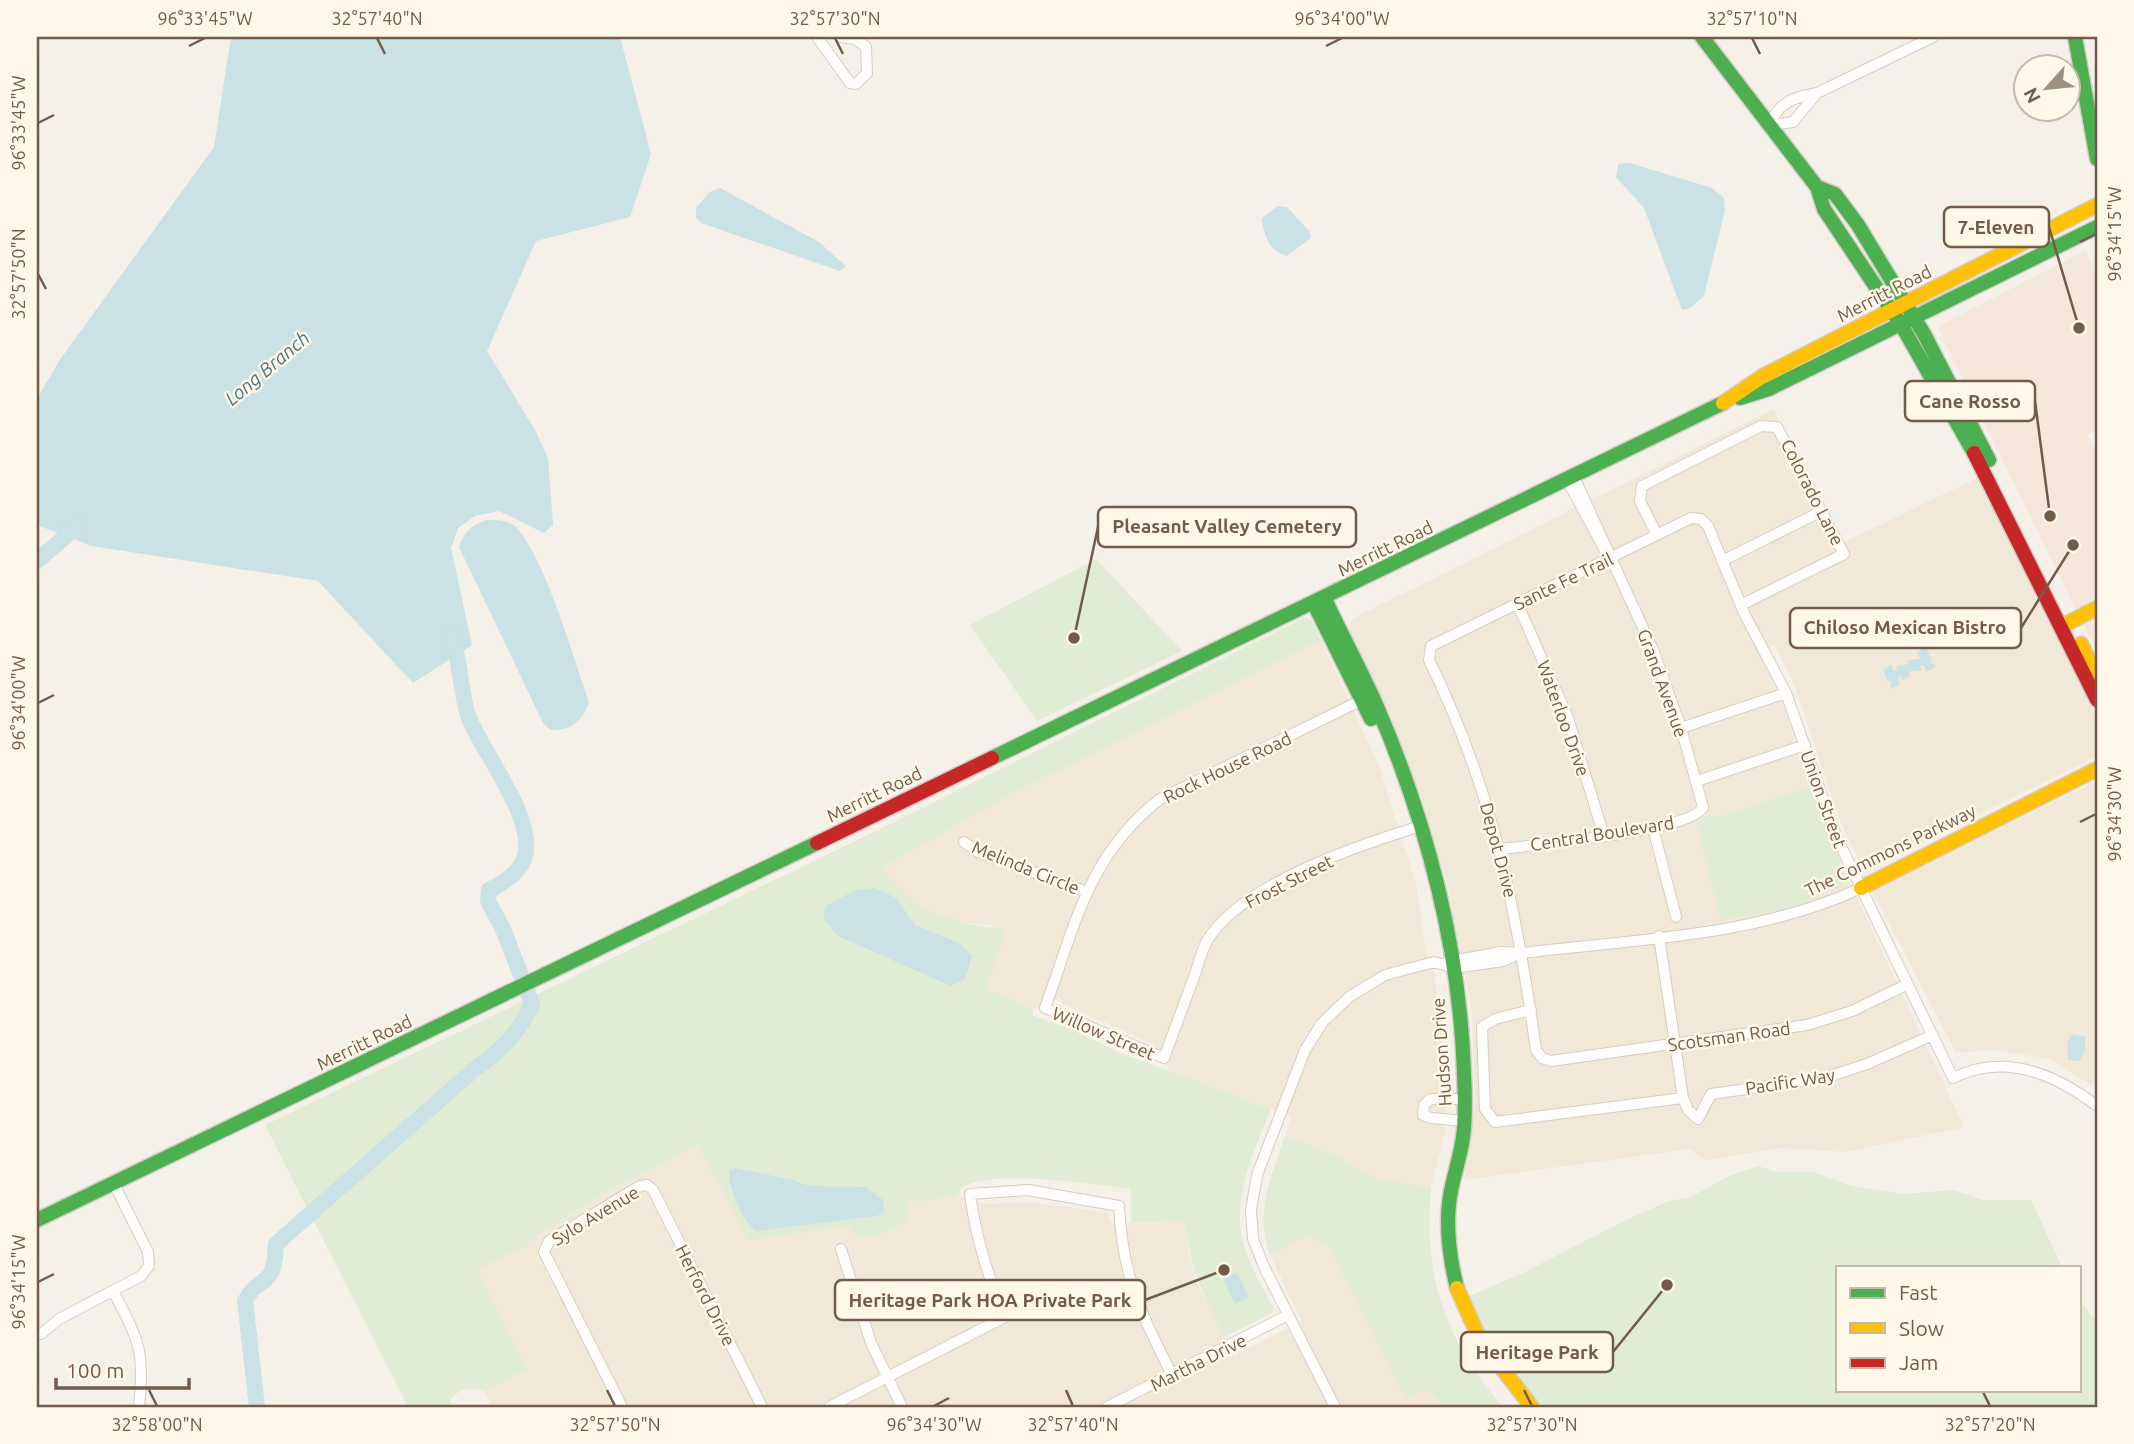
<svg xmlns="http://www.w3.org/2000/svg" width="2134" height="1444" viewBox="0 0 2134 1444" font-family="Ubuntu,sans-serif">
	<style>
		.residential { fill: #f1e8d8 }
		.commercial { fill: #f6e7db }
		.green { fill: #e0ecd3 }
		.water { fill: #cae1e5 }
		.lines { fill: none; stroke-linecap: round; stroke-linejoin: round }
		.river { stroke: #cae1e5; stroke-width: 16 }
		.street-casing { stroke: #d4cdc5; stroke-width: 12 }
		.fast-casing { stroke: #d5cec6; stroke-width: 17 }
		.slow-casing { stroke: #d5cec6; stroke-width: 17 }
		.jam-casing { stroke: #d5cec6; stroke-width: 17 }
		.street { stroke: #fefdfc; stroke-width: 10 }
		.fast { stroke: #4caf50; stroke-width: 14 }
		.slow { stroke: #ffc107; stroke-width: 14 }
		.jam { stroke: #c62828; stroke-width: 14 }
		.ticks { fill: none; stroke: #725b49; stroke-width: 2.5 }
		.labels { text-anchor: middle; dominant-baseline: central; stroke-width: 5; stroke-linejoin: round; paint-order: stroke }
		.street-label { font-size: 18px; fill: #725b49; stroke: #fff7e7 }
		.water-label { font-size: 19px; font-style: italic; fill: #447585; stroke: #fff7e7 }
		.leader { fill: none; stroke: #725b49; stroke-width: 2.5 }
		.callout-dot { fill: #725b49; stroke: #fff7e7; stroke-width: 2.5 }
		.callout { fill: #fff7e7; stroke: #725b49; stroke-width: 2.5 }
		.callout-label { font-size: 19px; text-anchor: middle; font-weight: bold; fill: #725b49 }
		.neatline { fill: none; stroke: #725b49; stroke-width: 2.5 }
		.ticks-label { font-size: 18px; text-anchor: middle; fill: #725b49 }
	</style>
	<rect width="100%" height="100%" fill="#f5f1e8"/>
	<path class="residential" d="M1773 409 1843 543 1977 478 2097 719V756L1863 870 1838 816 1796 689 1775 645 1759 653 1785 710 1809 786 1716 817 1706 816 1847 884 1849 880 1964 1127 1846 1152 1778 1148 1706 1160 1689 1149 1464 1180 1475 1102 1472 1014 1448 887 1422 798 1389 713 1349 631 1352 619Z
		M1321 640 1378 764 1416 883 1426 951 1435 976 1446 1086 1445 1134 1431 1188 1378 1179 1335 1155 1285 1136 1291 1116 1171 1072 1153 1044 1062 1003 1060 998 1034 1009 984 989 991 925 961 922 918 907 879 869 1002 799Z
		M2097 781V1089L2051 1059 1995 1050 1956 1053 1873 891Z
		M699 1145 748 1240 848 1226 906 1203 959 1196 985 1204 1028 1202 1107 1212 1111 1223 1185 1222 1188 1252 1196 1281 1234 1356 1302 1321 1270 1255 1307 1235 1332 1250 1407 1398 1416 1392 1428 1391 1438 1398 1443 1407H493L484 1391 527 1369 476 1270 528 1244 534 1237 609 1190Z"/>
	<path class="commercial" d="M2086 250 2097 279V430L2087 435 2097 456V652L1937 327Z"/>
	<path class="green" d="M1096 559 1182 651 1037 721 970 625Z
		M1304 618 1311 619 1321 640 1002 799 880 869 918 907 961 922 1005 931 985 989 1034 1009 1032 1015 1071 1029 1123 1054 1271 1109C1254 1151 1231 1198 1244 1245 1250 1267 1263 1288 1274 1309L1272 1313 1224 1337C1205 1299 1188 1265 1185 1222H1131V1189C1095 1185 986 1167 960 1189L959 1196 906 1203 908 1222 875 1236 859 1238 848 1226 748 1240 699 1145 609 1190 534 1237 529 1244 476 1270 527 1369 484 1391C469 1387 462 1388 451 1398L450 1407H408L265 1125 862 838Z
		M1809 786 1848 878 1847 884 1786 910 1720 919 1697 822 1706 816 1717 817Z
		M1285 1136 1335 1155 1378 1179 1431 1188C1423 1277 1445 1340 1503 1407H1443C1435 1391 1421 1387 1407 1399L1332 1250 1307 1235 1270 1255C1254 1212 1271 1177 1285 1136Z
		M1758 1166 1777 1172H1813L1851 1186 1903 1194 1954 1190 1982 1200H2031L2062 1267H1838V1390H2080V1301L2097 1323V1407H1543C1504 1370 1490 1345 1467 1297L1523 1273 1622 1222 1669 1201 1689 1198 1731 1175Z"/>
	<path class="water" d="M231 37H620L651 154 630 217 536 241 487 351 535 430 548 458 553 525 544 533 499 511 475 516 458 528 451 548 472 645 413 683 318 581 92 546 37 525V399L59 361 214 147Z
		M1630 163 1712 188 1724 198 1725 210 1704 296 1690 308 1682 310 1644 208 1616 177 1618 164Z
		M720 188 819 242 846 266 840 271 701 223 696 217V208L710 192Z
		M1278 206 1287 207 1310 232 1311 238 1287 256C1270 253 1263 234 1262 218Z
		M488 520C499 520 510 520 518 529 548 567 572 654 589 702 583 720 571 731 551 730L543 723 459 547C465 531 472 524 488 520Z
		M1926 648 1932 660 1930 664 1933 663 1936 667 1927 671 1923 665 1920 666 1922 670 1908 672 1910 676 1903 680 1901 676 1897 677 1900 684 1892 689 1890 685 1893 683 1888 681 1883 670 1891 665 1894 671 1898 670 1896 666 1909 664 1907 660 1920 659 1917 652Z
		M875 888 896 898 915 925 961 944 972 956 965 979 951 986 838 936 824 920 825 906 856 890Z
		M2072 1034 2085 1037V1051L2079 1061 2068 1060 2067 1043Z
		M735 1168 793 1180 809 1186 865 1187 883 1200 884 1211 877 1216 756 1231C742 1220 729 1189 729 1171Z
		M1237 1273 1249 1298 1235 1304 1223 1279Z"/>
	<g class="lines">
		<path class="river" d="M37 561 80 524
			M257 1407 245 1301C261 1271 274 1292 276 1244L475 1069C501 1050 519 1034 532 1004L503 929 488 901 489 890C501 884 519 873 524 859 538 821 484 755 469 718 459 691 462 661 450 635"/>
		<defs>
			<path id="street" d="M817 37 850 83 856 84 867 73 866 47 856 39 841 37
				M1817 93 1933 37
				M1817 93 1793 122 1770 125C1778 102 1795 97 1817 93Z
				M1567 480 1607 554
				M1657 535 1640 501 1642 486 1761 426 1777 427 1844 554 1741 605
				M1722 561 1822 511
				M1517 603 1567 715 1604 836
				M1362 700 1160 799C1088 855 1075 926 1045 1008L1164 1058C1174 1031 1184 1004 1194 977 1198 966 1201 952 1207 941 1241 884 1359 845 1421 826
				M1681 728 1786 693
				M1697 781 1805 745
				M1653 828 1676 917
				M964 842 978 852 1087 892
				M1501 849C1533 845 1693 831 1703 807L1681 728 1654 652 1574 477
				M1659 936 1683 1098 1688 1110 1698 1119 1711 1094 1824 1078 1867 1064 1933 1035
				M1447 962 1501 952 1522 953C1636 939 1756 937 1861 888
				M1908 984 1852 1011 1807 1025 1551 1061 1542 1058 1536 1050C1516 906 1493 791 1429 660L1431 646 1691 518 1701 519 1708 526 1745 615 1786 693 1836 836 1953 1078C2005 1052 2055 1074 2097 1106
				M1531 1010 1495 1019 1482 1027 1485 1109 1495 1122 1683 1098
				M1464 1099H1430L1424 1105 1423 1115 1431 1118 1465 1121
				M841 1249 871 1343 902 1407
				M113 1291C139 1340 145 1351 139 1407
				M41 1334 59 1319 141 1276 149 1266 148 1252 114 1184
				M622 1407 544 1252 549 1241 640 1186 647 1185 653 1190 762 1407
				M829 1407 1005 1317C988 1276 976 1239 970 1194L1028 1190 1119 1206C1123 1279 1140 1310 1172 1375
				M1107 1407 1288 1315
				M1335 1407 1265 1269 1253 1239 1251 1210 1257 1175 1305 1050 1322 1023 1349 997 1385 975 1434 962 1454 968 1503 961 1522 953"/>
			<path id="fast" d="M1702 37 1817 187 1824 209 1902 326 1974 453
				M2075 37 2097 159
				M1817 187 1835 194 1858 225 1924 334 1989 460
				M1740 398 1769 389 2097 227
				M1325 599C1342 636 1362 672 1378 709 1427 823 1460 949 1464 1073 1465 1094 1466 1116 1463 1137 1460 1160 1451 1182 1449 1204 1446 1233 1450 1260 1457 1288
				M1314 604 1371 719
				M992 758 1723 403
				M37 1220 817 843"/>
			<path id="slow" d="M1723 403 1763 376 2097 205
				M2062 626 2097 608
				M2081 644 2097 677
				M1861 888 2097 769
				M1457 1288 1480 1340 1532 1407"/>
			<path id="jam" d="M1974 453 2097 700
				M817 843 992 758"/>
		</defs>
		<use href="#street" class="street-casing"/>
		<use href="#fast" class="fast-casing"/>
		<use href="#slow" class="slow-casing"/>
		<use href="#jam" class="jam-casing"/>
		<use href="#street" class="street"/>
		<use href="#fast" class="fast"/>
		<use href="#slow" class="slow"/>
		<use href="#jam" class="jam"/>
	</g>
	<path class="ticks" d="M377 38 385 54M835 38 843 54M1752 38 1760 54M189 46 205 38M1326 46 1342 38M38 123 54 115M2080 242 2096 234M38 274 46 289M38 703 54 695M2080 822 2096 814M38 1282 54 1274M149 1390 157 1406M607 1390 615 1406M1066 1390 1073 1406M1524 1390 1532 1406M1982 1390 1990 1406M934 1406 949 1398"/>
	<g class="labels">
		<g class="street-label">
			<text transform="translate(1884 293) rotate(-27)">Merritt Road</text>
			<text transform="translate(1813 492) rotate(63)">Colorado Lane</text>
			<text transform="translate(1385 548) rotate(-26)">Merritt Road</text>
			<text transform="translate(1563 581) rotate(-26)">Sante Fe Trail</text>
			<text transform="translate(1663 683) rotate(70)">Grand Avenue</text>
			<text transform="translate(1564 718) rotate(70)">Waterloo Drive</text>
			<text transform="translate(1227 767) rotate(-26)">Rock House Road</text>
			<text transform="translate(874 794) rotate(-26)">Merritt Road</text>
			<text transform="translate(1824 799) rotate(70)">Union Street</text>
			<text transform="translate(1602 833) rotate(-9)">Central Boulevard</text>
			<text transform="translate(1499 850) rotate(75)">Depot Drive</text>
			<text transform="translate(1890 850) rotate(-26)">The Commons Parkway</text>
			<text transform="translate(1026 867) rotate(22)">Melinda Circle</text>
			<text transform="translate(1289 881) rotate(-27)">Frost Street</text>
			<text transform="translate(1104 1033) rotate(23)">Willow Street</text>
			<text transform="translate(1729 1036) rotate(-8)">Scotsman Road</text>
			<text transform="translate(364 1042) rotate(-26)">Merritt Road</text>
			<text transform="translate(1441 1052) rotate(-94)">Hudson Drive</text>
			<text transform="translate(1790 1081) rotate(-9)">Pacific Way</text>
			<text transform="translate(595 1215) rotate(-31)">Sylo Avenue</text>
			<text transform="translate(706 1295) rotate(63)">Herford Drive</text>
			<text transform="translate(1198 1362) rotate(-27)">Martha Drive</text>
		</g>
		<g class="water-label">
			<text transform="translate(267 368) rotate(-40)">Long Branch</text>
		</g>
	</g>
	<path class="leader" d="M2079 328L2049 227M2050 516L2035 401M1074 638L1098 527M2073 545L2021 628M1224 1270L1145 1300M1667 1285L1613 1352"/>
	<g class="callout-dot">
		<circle cx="2079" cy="328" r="7"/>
		<circle cx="2050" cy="516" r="7"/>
		<circle cx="1074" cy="638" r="7"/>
		<circle cx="2073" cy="545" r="7"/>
		<circle cx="1224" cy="1270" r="7"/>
		<circle cx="1667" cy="1285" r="7"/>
	</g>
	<g class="callout">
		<rect x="1944" y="207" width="105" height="40" rx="7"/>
		<rect x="1905" y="381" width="130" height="40" rx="7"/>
		<rect x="1098" y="507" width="258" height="40" rx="7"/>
		<rect x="1790" y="608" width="231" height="40" rx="7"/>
		<rect x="835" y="1280" width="310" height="40" rx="7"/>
		<rect x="1461" y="1332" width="152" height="40" rx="7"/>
	</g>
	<g class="callout-label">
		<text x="1996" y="234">7-Eleven</text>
		<text x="1970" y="408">Cane Rosso</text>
		<text x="1227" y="533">Pleasant Valley Cemetery</text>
		<text x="1905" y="634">Chiloso Mexican Bistro</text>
		<text x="990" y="1307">Heritage Park HOA Private Park</text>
		<text x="1537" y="1359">Heritage Park</text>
	</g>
	<rect width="2134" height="1444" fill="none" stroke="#fff7e7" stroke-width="77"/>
	<rect x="1836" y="1266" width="245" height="126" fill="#fff7e7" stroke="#c7b9a8" stroke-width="2"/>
	<rect x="1850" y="1288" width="35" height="10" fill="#4caf50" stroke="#c7b9a8" stroke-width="2"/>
	<text x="1899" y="1300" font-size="21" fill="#725b49">Fast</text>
	<rect x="1850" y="1323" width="35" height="10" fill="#ffc107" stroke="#c7b9a8" stroke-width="2"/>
	<text x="1899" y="1336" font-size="21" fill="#725b49">Slow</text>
	<rect x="1850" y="1358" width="35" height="10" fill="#c62828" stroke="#c7b9a8" stroke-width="2"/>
	<text x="1899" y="1370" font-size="21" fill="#725b49">Jam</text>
	<g transform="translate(2047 88) rotate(243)"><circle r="33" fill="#fff7e7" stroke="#c7b9a8" stroke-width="2"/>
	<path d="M0-5L12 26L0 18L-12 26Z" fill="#a09081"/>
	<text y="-10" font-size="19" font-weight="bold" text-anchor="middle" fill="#725b49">N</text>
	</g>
	<path d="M56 1378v10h133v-10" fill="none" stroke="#725b49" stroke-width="3.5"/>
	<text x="66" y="1378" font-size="21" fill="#725b49" stroke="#fff7e7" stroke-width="5" paint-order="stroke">100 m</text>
	<rect x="38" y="38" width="2058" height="1368" class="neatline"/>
	<g class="ticks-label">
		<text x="205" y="25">96°33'45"W</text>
		<text x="377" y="25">32°57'40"N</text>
		<text x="835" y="25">32°57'30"N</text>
		<text x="1342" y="25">96°34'00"W</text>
		<text x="1752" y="25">32°57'10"N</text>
		<text transform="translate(19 123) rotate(-90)" y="6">96°33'45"W</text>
		<text transform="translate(2115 234) rotate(-90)" y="6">96°34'15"W</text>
		<text transform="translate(19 274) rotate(-90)" y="6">32°57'50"N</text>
		<text transform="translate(19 703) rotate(-90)" y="6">96°34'00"W</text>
		<text transform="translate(2115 814) rotate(-90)" y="6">96°34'30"W</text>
		<text transform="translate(19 1282) rotate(-90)" y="6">96°34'15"W</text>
		<text x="157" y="1431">32°58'00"N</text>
		<text x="615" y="1431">32°57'50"N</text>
		<text x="934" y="1431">96°34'30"W</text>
		<text x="1073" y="1431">32°57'40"N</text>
		<text x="1532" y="1431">32°57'30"N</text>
		<text x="1990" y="1431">32°57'20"N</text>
	</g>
</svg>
